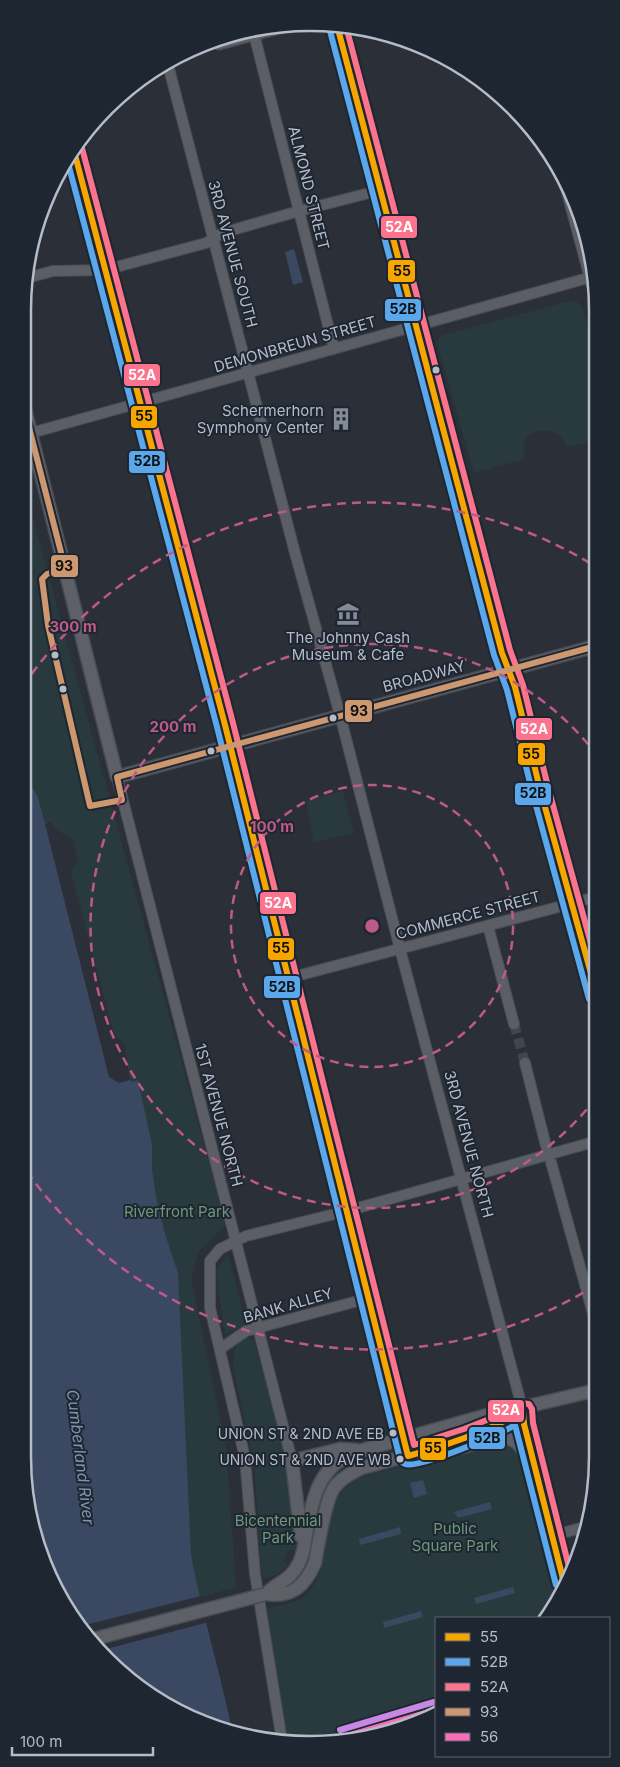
<svg xmlns="http://www.w3.org/2000/svg" width="620" height="1767" viewBox="0 0 620 1767" font-family="Inter,sans-serif">
	<style>
		.green { fill: #283a3d }
		.water { fill: #3a4961 }
		.pier { fill: #2b3038 }
		.lines { fill: none; stroke-linecap: round; stroke-linejoin: round }
		.minor-tunnel { stroke: #40454e; stroke-width: 10; stroke-dasharray: 10 5; stroke-linecap: butt }
		.minor-casing { stroke: #484c53; stroke-width: 12 }
		.major-casing { stroke: #484c55; stroke-width: 15 }
		.minor { stroke: #5b5e65; stroke-width: 10 }
		.major { stroke: #5d6167; stroke-width: 12 }
		.major-bridge-casing { stroke: #484c55; stroke-width: 15; stroke-linecap: butt }
		.major-bridge { stroke: #5d6167; stroke-width: 12 }
		.bus-1-casing { stroke: #1e2632; stroke-width: 10 }
		.bus-2-casing { stroke: #1e2632; stroke-width: 10 }
		.bus-3-casing { stroke: #1e2632; stroke-width: 10 }
		.bus-4-casing { stroke: #1e2632; stroke-width: 10 }
		.bus-5-casing { stroke: #1e2632; stroke-width: 10 }
		.bus-6-casing { stroke: #1e2632; stroke-width: 10 }
		.bus-1 { stroke: #f7a600; stroke-width: 6 }
		.bus-2 { stroke: #5aa8eb; stroke-width: 6 }
		.bus-3 { stroke: #fc738d; stroke-width: 6 }
		.bus-4 { stroke: #cd976f; stroke-width: 6 }
		.bus-5 { stroke: #fb6dba; stroke-width: 6 }
		.bus-6 { stroke: #c787e3; stroke-width: 6 }
		.ring { fill: none; stroke: #bd5a87; stroke-width: 2.5; stroke-dasharray: 9 6 }
		.bus-dot { fill: #b5bcc8; stroke: #1e2632; stroke-width: 2 }
		.labels { text-anchor: middle; dominant-baseline: central; stroke-width: 4; stroke-linejoin: round; paint-order: stroke }
		.bus-label { font-size: 14px; fill: #b5bcc8; stroke: #1e2632; text-anchor: end }
		.street-label { font-size: 15px; fill: #b5bcc8; stroke: #1e2632 }
		.poi-label { font-size: 15px; fill: #b5bcc8; stroke: #1e2632; text-anchor: end }
		.park-label { font-size: 15px; fill: #6e9878; stroke: #1e2632 }
		.water-label { font-size: 16px; font-style: italic; fill: #7e92ae; stroke: #1e2632 }
		.rim { fill: none; stroke: #b5bcc8; stroke-width: 2.5 }
		.centre { fill: #bd5a87; stroke: #1e2632; stroke-width: 2.5 }
		.ring-label { font-size: 15px; text-anchor: middle; font-weight: bold; fill: #bd5a87; stroke: #1e2632; stroke-width: 4; stroke-linejoin: round; paint-order: stroke }
		.line-badge { stroke: #1e2632; stroke-width: 2 }
		.badge-label { font-size: 14px; text-anchor: middle; font-weight: bold; fill: #fff }
		.pale-badge-label { font-size: 14px; text-anchor: middle; font-weight: bold; fill: #111 }
	</style>
	<rect width="100%" height="100%" fill="#2b3038"/>
	<path class="green" d="M570 301H576L582 307 595 349V440L568 447C565 443 562 437 558 434 555 432 550 431 546 431 527 430 520 442 525 459L474 473 437 342 440 336Z
		M22 478 226 1225 198 1252 191 1279 226 1448 236 1587 175 1604 131 1083 125 1043 115 1037 71 871 79 860 73 839 45 824 37 795 23 772Z
		M343 791 354 833 314 842 306 801Z
		M228 1254 246 1324 225 1335 216 1272Z
		M247 1336 254 1341C272 1408 299 1481 297 1550H289L284 1557V1561L288 1565C281 1573 273 1577 263 1579L260 1555 255 1474 251 1447 233 1368 234 1353 237 1344Z
		M506 1441 520 1454 558 1597 549 1617 548 1618H436V1702L383 1716 306 1740 290 1741 288 1735 284 1733 262 1609C273 1606 290 1605 300 1599 342 1572 308 1499 362 1477L488 1443Z"/>
	<path class="water" d="M294 249 303 282 293 285 285 252Z
		M22 772 37 795 45 823 52 820 54 828 73 839 79 860 71 871 115 1036 125 1043 131 1082 138 1080 152 1145V1169L156 1197 165 1234 178 1273 191 1555C202 1614 220 1671 232 1730L183 1715 94 1647 44 1567 22 1457Z
		M423 1480 427 1494 414 1498 410 1483Z
		M490 1502 492 1509 458 1518 454 1512Z
		M400 1527 401 1534 360 1545 359 1539Z
		M513 1587 515 1593 476 1604 474 1598Z
		M421 1611 423 1617 384 1628 383 1622Z"/>
	<path class="pier" d="M52 820 54 828 73 839 79 860 71 871 115 1036 125 1043 130 1080 119 1083 109 1077 45 824Z
		M201 1596 209 1622 99 1651 94 1647 81 1626Z"/>
	<g class="lines">
		<path class="minor-tunnel" d="M514 1024 525 1063"/>
		<defs>
			<path id="minor" d="M338 29 502 653 515 687 531 748 540 789 597 997
				M254 34 334 349
				M167 61 295 553 340 715 400 949 523 1411
				M74 150 225 725 408 1456
				M562 174 595 297
				M27 278 53 271 105 270 206 243 222 233 299 211 381 190
				M31 433 595 276
				M117 777 292 1461
				M488 926 514 1024
				M289 978 596 897
				M525 1063 546 1146
				M551 1162 597 1328
				M220 1349 246 1331 369 1298
				M552 1536 588 1526
				M282 1741 255 1574 245 1458 210 1308V1261L220 1249 246 1236 347 1211 597 1141"/>
			<path id="major" d="M219 43 284 26
				M22 398 117 777 596 646
				M523 1411 524 1424 564 1583
				M463 1447C479 1442 503 1431 517 1443 522 1448 526 1454 530 1459
				M301 1536 292 1461 340 1449 356 1450
				M266 1594C292 1598 305 1586 315 1563 318 1546 325 1501 334 1488 341 1478 352 1473 362 1468L454 1443 507 1421 533 1405 597 1390
				M266 1594C280 1580 289 1582 299 1563 304 1553 305 1540 307 1529 312 1503 317 1474 342 1459 348 1455 356 1453 363 1450L505 1410 523 1411
				M342 1738 436 1710"/>
		</defs>
		<use href="#minor" class="minor-casing"/>
		<use href="#major" class="major-casing"/>
		<use href="#minor" class="minor"/>
		<use href="#major" class="major"/>
		<defs>
			<path id="major-bridge" d="M90 1640 266 1594"/>
		</defs>
		<use href="#major-bridge" class="major-bridge-casing"/>
		<use href="#major-bridge" class="major-bridge"/>
		<defs>
			<path id="bus-1" d="M338 29 502 653 515 687 540 789 597 995
				M74 151 225 725 408 1456C448 1445 487 1432 523 1411L524 1424 564 1583"/>
			<path id="bus-2" d="M330 31 494 655 507 690 532 791 589 999
				M68 163 217 727 400 1459C402 1462 402 1463 405 1464 419 1469 500 1434 515 1425L556 1585"/>
			<path id="bus-3" d="M347 30 510 650 523 685 548 787 596 962
				M82 148 233 723 414 1445 464 1429 492 1418 520 1403 529 1404 532 1409 533 1423 570 1571"/>
			<path id="bus-4" d="M22 400 65 568 47 574 42 579 48 625 90 806 122 800 117 777 596 646"/>
			<path id="bus-5" d="M344 1737 436 1710"/>
			<path id="bus-6" d="M340 1730 434 1702"/>
		</defs>
		<use href="#bus-1" class="bus-1-casing"/>
		<use href="#bus-2" class="bus-2-casing"/>
		<use href="#bus-3" class="bus-3-casing"/>
		<use href="#bus-4" class="bus-4-casing"/>
		<use href="#bus-5" class="bus-5-casing"/>
		<use href="#bus-6" class="bus-6-casing"/>
		<use href="#bus-1" class="bus-1"/>
		<use href="#bus-2" class="bus-2"/>
		<use href="#bus-3" class="bus-3"/>
		<use href="#bus-4" class="bus-4"/>
		<use href="#bus-5" class="bus-5"/>
		<use href="#bus-6" class="bus-6"/>
	</g>
	<g class="ring">
		<circle cx="372" cy="926" r="141"/>
		<path d="M596 1098A282 282 0 1 1 596 754"/>
		<path d="M596 1285A423 423 0 0 1 23 1166M23 686A423 423 0 0 1 593 565"/>
	</g>
	<defs>
		<symbol id="building-bare" viewBox="-9 -9 18 18"><path d="M-4-6H4V6H1V3H-1V6H-4ZM-2.5-4.3h1.7v1.8h-1.7ZM.8-4.3h1.7v1.8H.8ZM-2.5-1h1.7V.8h-1.7ZM.8-1h1.7V.8H.8Z" fill="#858b96" stroke="#1e2632" stroke-width="2.5" paint-order="stroke"/></symbol>
		<symbol id="museum-bare" viewBox="-9 -9 18 18"><path d="M0-6L6-3V-2H-6V-3ZM-5-1h2V3h-2ZM-1-1h2V3h-2ZM3-1h2V3H3ZM-6 4H6V6H-6Z" fill="#858b96" stroke="#1e2632" stroke-width="2.5" paint-order="stroke"/></symbol>
	</defs>
	<g fill-rule="evenodd">
		<use href="#building-bare" x="325" y="403" width="32" height="32"/>
		<use href="#museum-bare" x="332" y="598" width="32" height="32"/>
	</g>
	<g class="bus-dot">
		<circle cx="436" cy="370" r="4.5"/>
		<circle cx="55" cy="655" r="4.5"/>
		<circle cx="63" cy="689" r="4.5"/>
		<circle cx="333" cy="718" r="4.5"/>
		<circle cx="211" cy="751" r="4.5"/>
		<circle cx="393" cy="1433" r="4.5"/>
		<circle cx="400" cy="1459" r="4.5"/>
	</g>
	<g class="labels">
		<g class="bus-label">
			<text x="384" y="1433">UNION ST &amp; 2ND AVE EB</text>
			<text x="391" y="1459">UNION ST &amp; 2ND AVE WB</text>
		</g>
		<g class="street-label">
			<text transform="translate(309 188) rotate(76)">ALMOND STREET</text>
			<text transform="translate(233 254) rotate(75)">3RD AVENUE SOUTH</text>
			<text transform="translate(295 344) rotate(-16)">DEMONBREUN STREET</text>
			<text transform="translate(424 676) rotate(-15)">BROADWAY</text>
			<text transform="translate(468 915) rotate(-15)">COMMERCE STREET</text>
			<text transform="translate(219 1115) rotate(75)">1ST AVENUE NORTH</text>
			<text transform="translate(469 1144) rotate(75)">3RD AVENUE NORTH</text>
			<text transform="translate(288 1305) rotate(-16)">BANK ALLEY</text>
		</g>
		<g class="poi-label">
			<text x="324" y="410">Schermerhorn<tspan x="324" dy="17">Symphony Center</tspan></text>
			<text x="348" y="637" text-anchor="middle">The Johnny Cash<tspan x="348" dy="17">Museum &amp; Cafe</tspan></text>
		</g>
		<g class="park-label">
			<text x="177" y="1211">Riverfront Park</text>
			<text x="278" y="1520">Bicentennial<tspan x="278" dy="17">Park</tspan></text>
			<text x="455" y="1528">Public<tspan x="455" dy="17">Square Park</tspan></text>
		</g>
		<g class="water-label">
			<text transform="translate(81 1457) rotate(83)">Cumberland River</text>
		</g>
	</g>
	<path d="M0 0H620V1767H0ZM310 31H310A279 279 0 0 1 589 310V1457A279 279 0 0 1 310 1736H310A279 279 0 0 1 31 1457V310A279 279 0 0 1 310 31Z" fill="#1e2632" fill-rule="evenodd"/>
	<path class="rim" d="M310 31H310A279 279 0 0 1 589 310V1457A279 279 0 0 1 310 1736H310A279 279 0 0 1 31 1457V310A279 279 0 0 1 310 31Z"/>
	<circle cx="372" cy="926" r="8" class="centre"/>
	<g class="ring-label">
		<text x="73" y="632">300 m</text>
		<text x="173" y="732">200 m</text>
		<text x="272" y="832">100 m</text>
	</g>
	<g class="line-badge">
		<rect x="380" y="215" width="38" height="24" rx="5" fill="#fc738d"/>
		<rect x="387" y="259" width="29" height="24" rx="5" fill="#f7a600"/>
		<rect x="384" y="298" width="38" height="24" rx="5" fill="#5aa8eb"/>
		<rect x="123" y="363" width="38" height="24" rx="5" fill="#fc738d"/>
		<rect x="130" y="405" width="28" height="24" rx="5" fill="#f7a600"/>
		<rect x="128" y="450" width="38" height="24" rx="5" fill="#5aa8eb"/>
		<rect x="50" y="554" width="29" height="24" rx="5" fill="#cd976f"/>
		<rect x="344" y="699" width="29" height="24" rx="5" fill="#cd976f"/>
		<rect x="515" y="717" width="38" height="24" rx="5" fill="#fc738d"/>
		<rect x="517" y="742" width="29" height="24" rx="5" fill="#f7a600"/>
		<rect x="514" y="782" width="38" height="24" rx="5" fill="#5aa8eb"/>
		<rect x="259" y="891" width="38" height="24" rx="5" fill="#fc738d"/>
		<rect x="267" y="937" width="28" height="24" rx="5" fill="#f7a600"/>
		<rect x="263" y="975" width="38" height="24" rx="5" fill="#5aa8eb"/>
		<rect x="487" y="1399" width="38" height="24" rx="5" fill="#fc738d"/>
		<rect x="468" y="1426" width="38" height="24" rx="5" fill="#5aa8eb"/>
		<rect x="419" y="1437" width="28" height="24" rx="5" fill="#f7a600"/>
	</g>
	<g class="badge-label">
		<text x="399" y="232">52A</text>
		<text x="142" y="380">52A</text>
		<text x="534" y="734">52A</text>
		<text x="278" y="908">52A</text>
		<text x="506" y="1415">52A</text>
	</g>
	<g class="pale-badge-label">
		<text x="402" y="276">55</text>
		<text x="403" y="314">52B</text>
		<text x="144" y="421">55</text>
		<text x="147" y="466">52B</text>
		<text x="64" y="571">93</text>
		<text x="359" y="716">93</text>
		<text x="531" y="759">55</text>
		<text x="533" y="798">52B</text>
		<text x="281" y="953">55</text>
		<text x="282" y="992">52B</text>
		<text x="487" y="1443">52B</text>
		<text x="433" y="1453">55</text>
	</g>
	<rect x="435" y="1617" width="175" height="140" fill="#1e2632" stroke="#5a626e"/>
	<rect x="445" y="1633" width="25" height="8" fill="#f7a600" stroke="#5a626e"/>
	<text x="480" y="1642" font-size="15" fill="#b5bcc8">55</text>
	<rect x="445" y="1658" width="25" height="8" fill="#5aa8eb" stroke="#5a626e"/>
	<text x="480" y="1667" font-size="15" fill="#b5bcc8">52B</text>
	<rect x="445" y="1683" width="25" height="8" fill="#fc738d" stroke="#5a626e"/>
	<text x="480" y="1692" font-size="15" fill="#b5bcc8">52A</text>
	<rect x="445" y="1708" width="25" height="8" fill="#cd976f" stroke="#5a626e"/>
	<text x="480" y="1717" font-size="15" fill="#b5bcc8">93</text>
	<rect x="445" y="1733" width="25" height="8" fill="#fb6dba" stroke="#5a626e"/>
	<text x="480" y="1742" font-size="15" fill="#b5bcc8">56</text>
	<path d="M12 1747v8h141v-8" fill="none" stroke="#b5bcc8" stroke-width="2.5"/>
	<text x="20" y="1747" font-size="15" fill="#b5bcc8" stroke="#1e2632" stroke-width="4" paint-order="stroke">100 m</text>
</svg>
